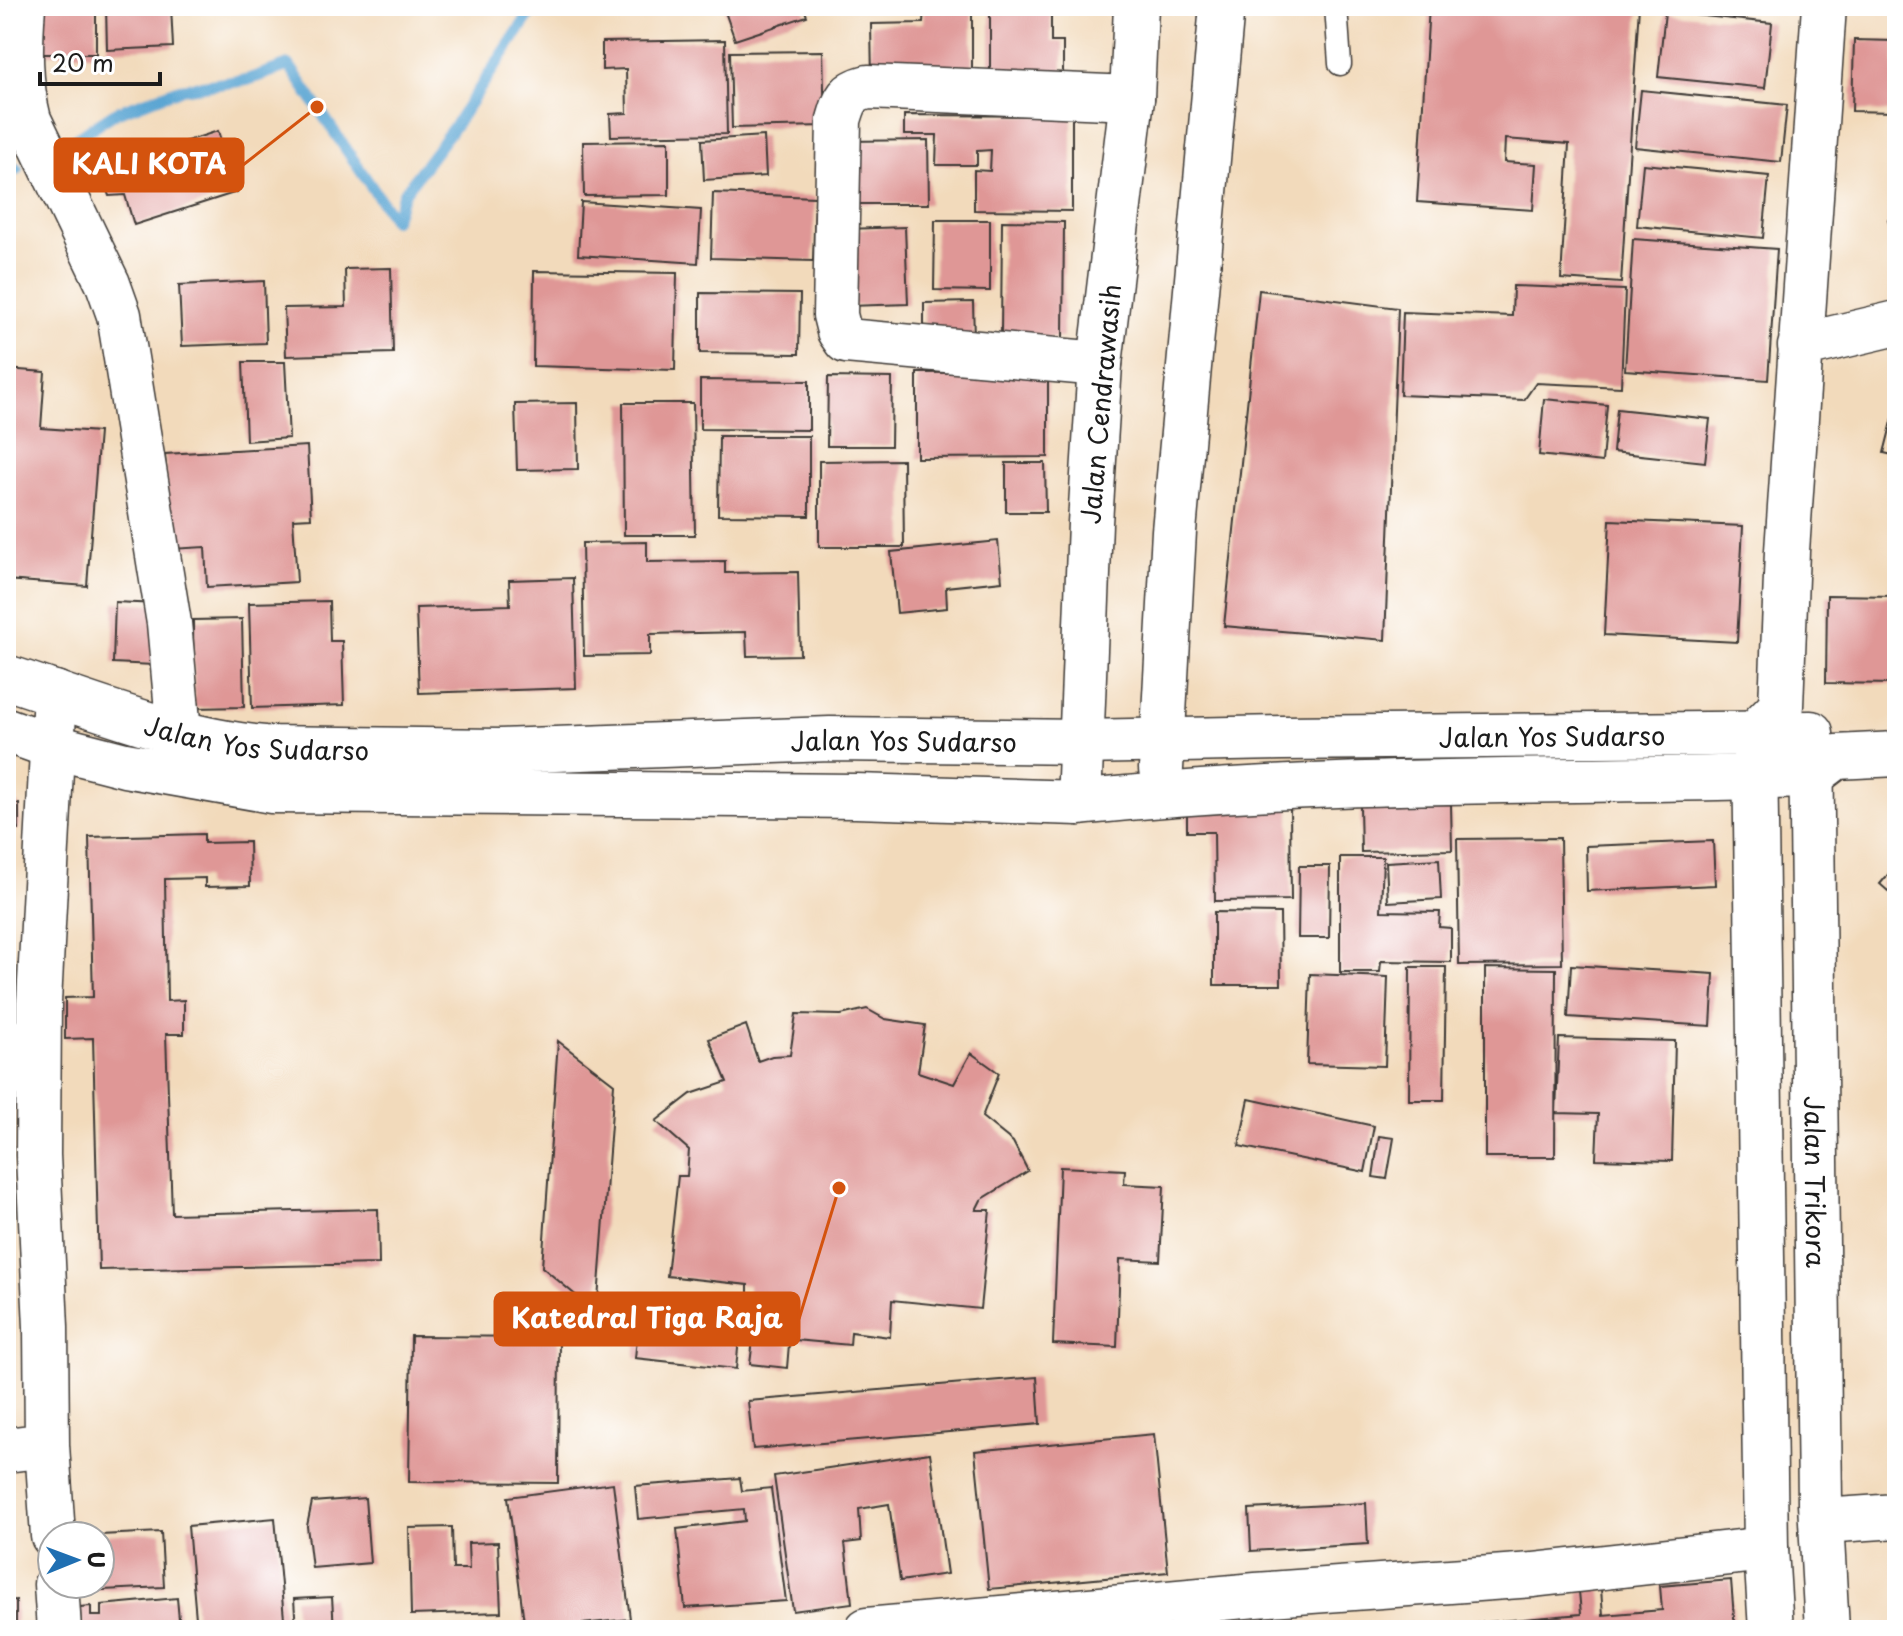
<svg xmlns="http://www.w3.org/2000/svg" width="1903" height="1636" viewBox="0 0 1903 1636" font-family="'Playpen Sans',sans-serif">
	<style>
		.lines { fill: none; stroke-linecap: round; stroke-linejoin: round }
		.stream { stroke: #5ba6d3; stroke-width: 12 }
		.building { fill: #df9796 }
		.service-casing { stroke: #3c3834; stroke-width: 25 }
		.minor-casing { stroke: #3c3834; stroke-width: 47 }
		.secondary-casing { stroke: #3c3834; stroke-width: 47 }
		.trunk-casing { stroke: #3c3834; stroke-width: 47 }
		.service { stroke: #fff; stroke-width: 22 }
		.minor { stroke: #fff; stroke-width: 44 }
		.secondary { stroke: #fff; stroke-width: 44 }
		.trunk { stroke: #fff; stroke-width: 44 }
		.labels { text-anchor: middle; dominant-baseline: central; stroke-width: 6; stroke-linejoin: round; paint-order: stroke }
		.street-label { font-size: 26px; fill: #1c1c1c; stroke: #fff }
		.leader { fill: none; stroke: #d4530e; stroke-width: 3 }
		.callout-dot { fill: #d4530e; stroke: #fff; stroke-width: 3 }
		.callout { fill: #d4530e; stroke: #d4530e; stroke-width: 3 }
		.callout-label { font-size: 28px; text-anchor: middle; font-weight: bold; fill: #fff }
	</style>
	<rect width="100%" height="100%" fill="#fff"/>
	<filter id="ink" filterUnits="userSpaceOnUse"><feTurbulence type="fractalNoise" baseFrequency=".0125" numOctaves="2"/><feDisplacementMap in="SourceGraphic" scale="16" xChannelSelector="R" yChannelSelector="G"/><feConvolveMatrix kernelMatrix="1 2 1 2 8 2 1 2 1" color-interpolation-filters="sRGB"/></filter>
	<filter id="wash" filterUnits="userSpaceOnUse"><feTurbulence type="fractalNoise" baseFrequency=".006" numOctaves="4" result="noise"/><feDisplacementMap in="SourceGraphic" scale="32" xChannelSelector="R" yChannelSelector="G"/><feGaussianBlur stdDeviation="1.8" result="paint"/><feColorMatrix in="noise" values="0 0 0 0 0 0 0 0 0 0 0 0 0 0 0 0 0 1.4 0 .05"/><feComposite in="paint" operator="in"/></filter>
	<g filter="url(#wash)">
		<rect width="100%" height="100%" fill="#f2dabb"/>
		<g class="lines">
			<path class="stream" d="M63 147 115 113 180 89 247 80 289 65 394 220 404 193 456 124 535 6
				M6 174 17 169"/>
		</g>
		<g id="blocks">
			<path class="building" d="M35 6H96V54H34Z
				M106 6H171L173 47 107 50Z
				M723 6H803L807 16 735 40Z
				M924 6H972V80H872L871 24 923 23Z
				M990 6H1051V42H1063V73H1051L990 85Z
				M1429 6H1639L1621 283 1561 279 1569 144 1505 139 1504 162 1536 164 1533 210 1417 202Z
				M1665 12 1772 23 1765 88 1658 77Z
				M725 40 727 134 611 136 610 114 627 113 626 69 602 70V42Z
				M1854 40 1895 41 1893 112 1852 111Z
				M823 51 825 126 732 128 730 52Z
				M1641 90 1787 105 1781 162 1635 147Z
				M904 115 1072 116V211L974 210V170L990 171 991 150 977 151V165H936L937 135H904Z
				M218 131 237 192 134 225 125 195 109 196 100 169Z
				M764 136 766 176 704 180 702 140Z
				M928 140 929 204H847L846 141Z
				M669 141V195L584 196 583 142Z
				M1643 164 1769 176 1763 238 1637 226Z
				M713 193 815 197 813 261 711 258Z
				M581 202 701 210 698 263 578 255Z
				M1897 218V251H1896L1888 220Z
				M935 220H990V291L934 290Z
				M1002 221 1064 222 1063 338H1001Z
				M905 227 908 304 849 306 846 229Z
				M1633 239 1777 249 1768 380 1625 370Z
				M391 268 393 353 286 356 284 308 346 307 345 269Z
				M534 271 677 273 675 370 533 366Z
				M264 281 266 343 182 346 179 285Z
				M1513 286 1625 290 1621 387 1536 383 1524 400 1400 395 1403 312 1512 316Z
				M1259 290 1398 308 1385 640 1224 626Z
				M700 293 800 294 799 354 700 353Z
				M973 302 974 338H924V303Z
				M243 362H285L289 438 246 441Z
				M6 369 45 372 41 428 99 432 87 586 6 580Z
				M1048 372V457L917 458V373Z
				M828 377 892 378 891 446H827Z
				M700 380 809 381V430L700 429Z
				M1544 399 1607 405 1602 462 1539 455Z
				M577 403 578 469 517 470 515 404Z
				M623 403H693L695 535H624Z
				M1896 406 1897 407V456L1884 453Z
				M1617 409 1710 419 1705 462 1613 452Z
				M719 436H809V516L718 515Z
				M307 446 311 518 293 519 297 582 207 587 205 547 171 549 165 454Z
				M903 460 904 547H819V461Z
				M1006 463H1045L1046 512H1006Z
				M1610 520 1743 526 1737 642 1604 635Z
				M998 541 1002 581 946 587 947 608 897 613 891 552Z
				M647 542V562L725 561V573L798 572 800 655 747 656 746 632 650 634V655L584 656 582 543Z
				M573 578 576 688 419 693 416 608 510 605 509 580Z
				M1827 595 1897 596V684L1826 683Z
				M329 601 330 641H342L344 705 252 708 249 603Z
				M115 602 157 604 154 665 113 663Z
				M242 619 244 707 194 708 193 620Z
				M6 803 19 804V830L6 829Z
				M1451 804 1452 850 1361 852 1360 806Z
				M1290 805 1291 900 1215 901 1214 832H1187V806Z
				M204 834V843L249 842 250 886 205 887V878L165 879 167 1001 184 1000V1034H166L172 1214 378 1209 379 1264 99 1270 93 1038 65 1039V998L93 997 89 837Z
				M1560 838 1562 964 1459 965 1457 839Z
				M1713 841 1715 885 1587 891 1586 846Z
				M1340 857H1383L1381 911 1440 912 1439 927 1451 928V962L1381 961 1380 972H1340Z
				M1439 859 1441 899 1388 902 1386 862Z
				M1897 864V899L1880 884Z
				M1299 866H1330L1329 938H1298Z
				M1214 912 1280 913 1281 985H1214Z
				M1571 965 1714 974 1711 1026 1568 1017Z
				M1410 967H1446L1444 1100H1409Z
				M1485 968 1556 969 1555 1157H1485Z
				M1310 974 1388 977 1385 1066 1307 1064Z
				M867 1009 885 1019 925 1025 918 1072 954 1084 971 1053 999 1073 982 1117 1013 1142 1028 1171 981 1200 976 1210H990L980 1309 892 1300 890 1337 851 1332 850 1345 784 1339V1325L748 1323V1285L667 1276 678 1176H687L689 1150 656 1121 691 1094 727 1082 709 1039 746 1025 758 1061 772 1056 790 1055 796 1014 841 1015Z
				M1559 1038 1675 1041 1672 1161 1596 1159 1598 1114 1556 1113Z
				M558 1041 614 1084 597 1313 542 1267Z
				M1249 1099 1374 1126 1365 1172 1239 1146Z
				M1379 1136 1394 1138 1387 1179 1373 1177Z
				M1060 1167 1125 1170 1124 1184 1164 1186 1160 1261 1120 1259 1117 1347 1053 1344Z
				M639 1317 740 1328 736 1369 635 1358Z
				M411 1336 559 1337 558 1483 409 1482Z
				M753 1340 789 1344 787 1368 750 1364Z
				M1037 1377 1040 1424 753 1449 748 1401Z
				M1154 1434 1168 1572 989 1589 975 1451Z
				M930 1453 947 1574 900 1581 889 1504 859 1509 861 1541 845 1543 852 1603 793 1611 774 1476Z
				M740 1478 742 1491 771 1488 786 1601 685 1608 677 1529 745 1521 744 1509 638 1519 635 1486Z
				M613 1483 630 1619 525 1630 508 1497Z
				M365 1498 370 1563 312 1568 307 1526 312 1502Z
				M1366 1503 1368 1544 1251 1551 1249 1509Z
				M275 1518 285 1630H197L188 1526Z
				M452 1527 453 1569H469L468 1543 498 1542 501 1612 411 1615 409 1528Z
				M161 1532 164 1587 82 1591 81 1584H100V1535Z
				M1731 1580 1735 1630H1465V1624L1581 1614 1579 1591 1601 1589 1603 1615 1662 1610 1660 1586Z
				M332 1597 334 1630H296L294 1599Z
				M177 1598 180 1630H81L80 1607 91 1606V1616H101V1605Z
				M16 1600V1626L42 1624 43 1630H6V1601Z"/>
		</g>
	</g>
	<g filter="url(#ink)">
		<use href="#blocks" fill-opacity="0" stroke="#3c3834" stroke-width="2"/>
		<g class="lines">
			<defs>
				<path id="service" d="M1336 6 1340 64"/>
				<path id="minor" d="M23 6C20 46 19 81 29 120L108 284 119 315 169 623 179 732
					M1800 346 1897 323
					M1100 364 846 341 839 331 835 315 839 120C845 100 847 92 868 87L1132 98
					M1755 733 1781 706 1787 551 1824 6
					M1811 776 1836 757 1897 754
					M6 1450 47 1445
					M1822 1521 1897 1516
					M53 1536 47 1445 46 1327 38 1155 39 1002 55 693
					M56 1584 59 1630
					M867 1630 1256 1595 1533 1575 1766 1549"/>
				<g id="secondary">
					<path d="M1136 6 1132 98 1100 364 1090 523 1079 803C1322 776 1567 783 1811 776"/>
					<path id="s1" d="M1082 742 1282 738 1811 733 1820 1503 1827 1630"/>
					<path d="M1755 749 1766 1549 1771 1630"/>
					<path d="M1161 769 1174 531 1222 6"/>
				</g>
				<g id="trunk">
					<path id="s2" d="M6 677C90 704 176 740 264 748L500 751 830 739 1082 742"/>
					<path d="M6 730 51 746 125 765 272 791 856 796 1079 803"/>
				</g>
			</defs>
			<use href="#service" class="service-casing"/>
			<use href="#minor" class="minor-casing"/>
			<use href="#secondary" class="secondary-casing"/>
			<use href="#trunk" class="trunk-casing"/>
			<use href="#service" class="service"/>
			<use href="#minor" class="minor"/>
			<use href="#secondary" class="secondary"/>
			<use href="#trunk" class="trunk"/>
		</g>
	</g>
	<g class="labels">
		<g class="street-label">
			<text transform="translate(1100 404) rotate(-85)">Jalan Cendrawasih</text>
			<text stroke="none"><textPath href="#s2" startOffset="260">Jalan Yos Sudarso</textPath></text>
			<text stroke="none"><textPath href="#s1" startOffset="470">Jalan Yos Sudarso</textPath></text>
			<text stroke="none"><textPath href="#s2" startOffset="908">Jalan Yos Sudarso</textPath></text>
			<text stroke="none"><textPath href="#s1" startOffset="1178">Jalan Trikora</textPath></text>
		</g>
	</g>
	<path class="leader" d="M317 107L243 165M839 1188L799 1319"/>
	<g class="callout-dot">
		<circle cx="317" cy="107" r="8"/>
		<circle cx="839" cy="1188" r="8"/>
	</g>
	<g class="callout">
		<rect x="55" y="139" width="188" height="52" rx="8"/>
		<rect x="495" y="1293" width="304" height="52" rx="8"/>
	</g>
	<g class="callout-label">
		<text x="149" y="174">KALI KOTA</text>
		<text x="647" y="1328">Katedral Tiga Raja</text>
	</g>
	<rect width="1903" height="1636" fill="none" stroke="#fff" stroke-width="32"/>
	<g transform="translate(76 1560) rotate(89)"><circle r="38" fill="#ffffff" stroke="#a4a4a4" stroke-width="2"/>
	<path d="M0-6L14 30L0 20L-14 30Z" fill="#1f6fb2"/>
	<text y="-12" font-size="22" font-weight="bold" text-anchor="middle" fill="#1c1c1c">U</text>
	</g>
	<path d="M40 72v12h120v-12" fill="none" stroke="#1c1c1c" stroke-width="4"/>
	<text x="52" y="72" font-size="24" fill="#1c1c1c" stroke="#ffffff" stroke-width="6" paint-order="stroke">20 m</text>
</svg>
